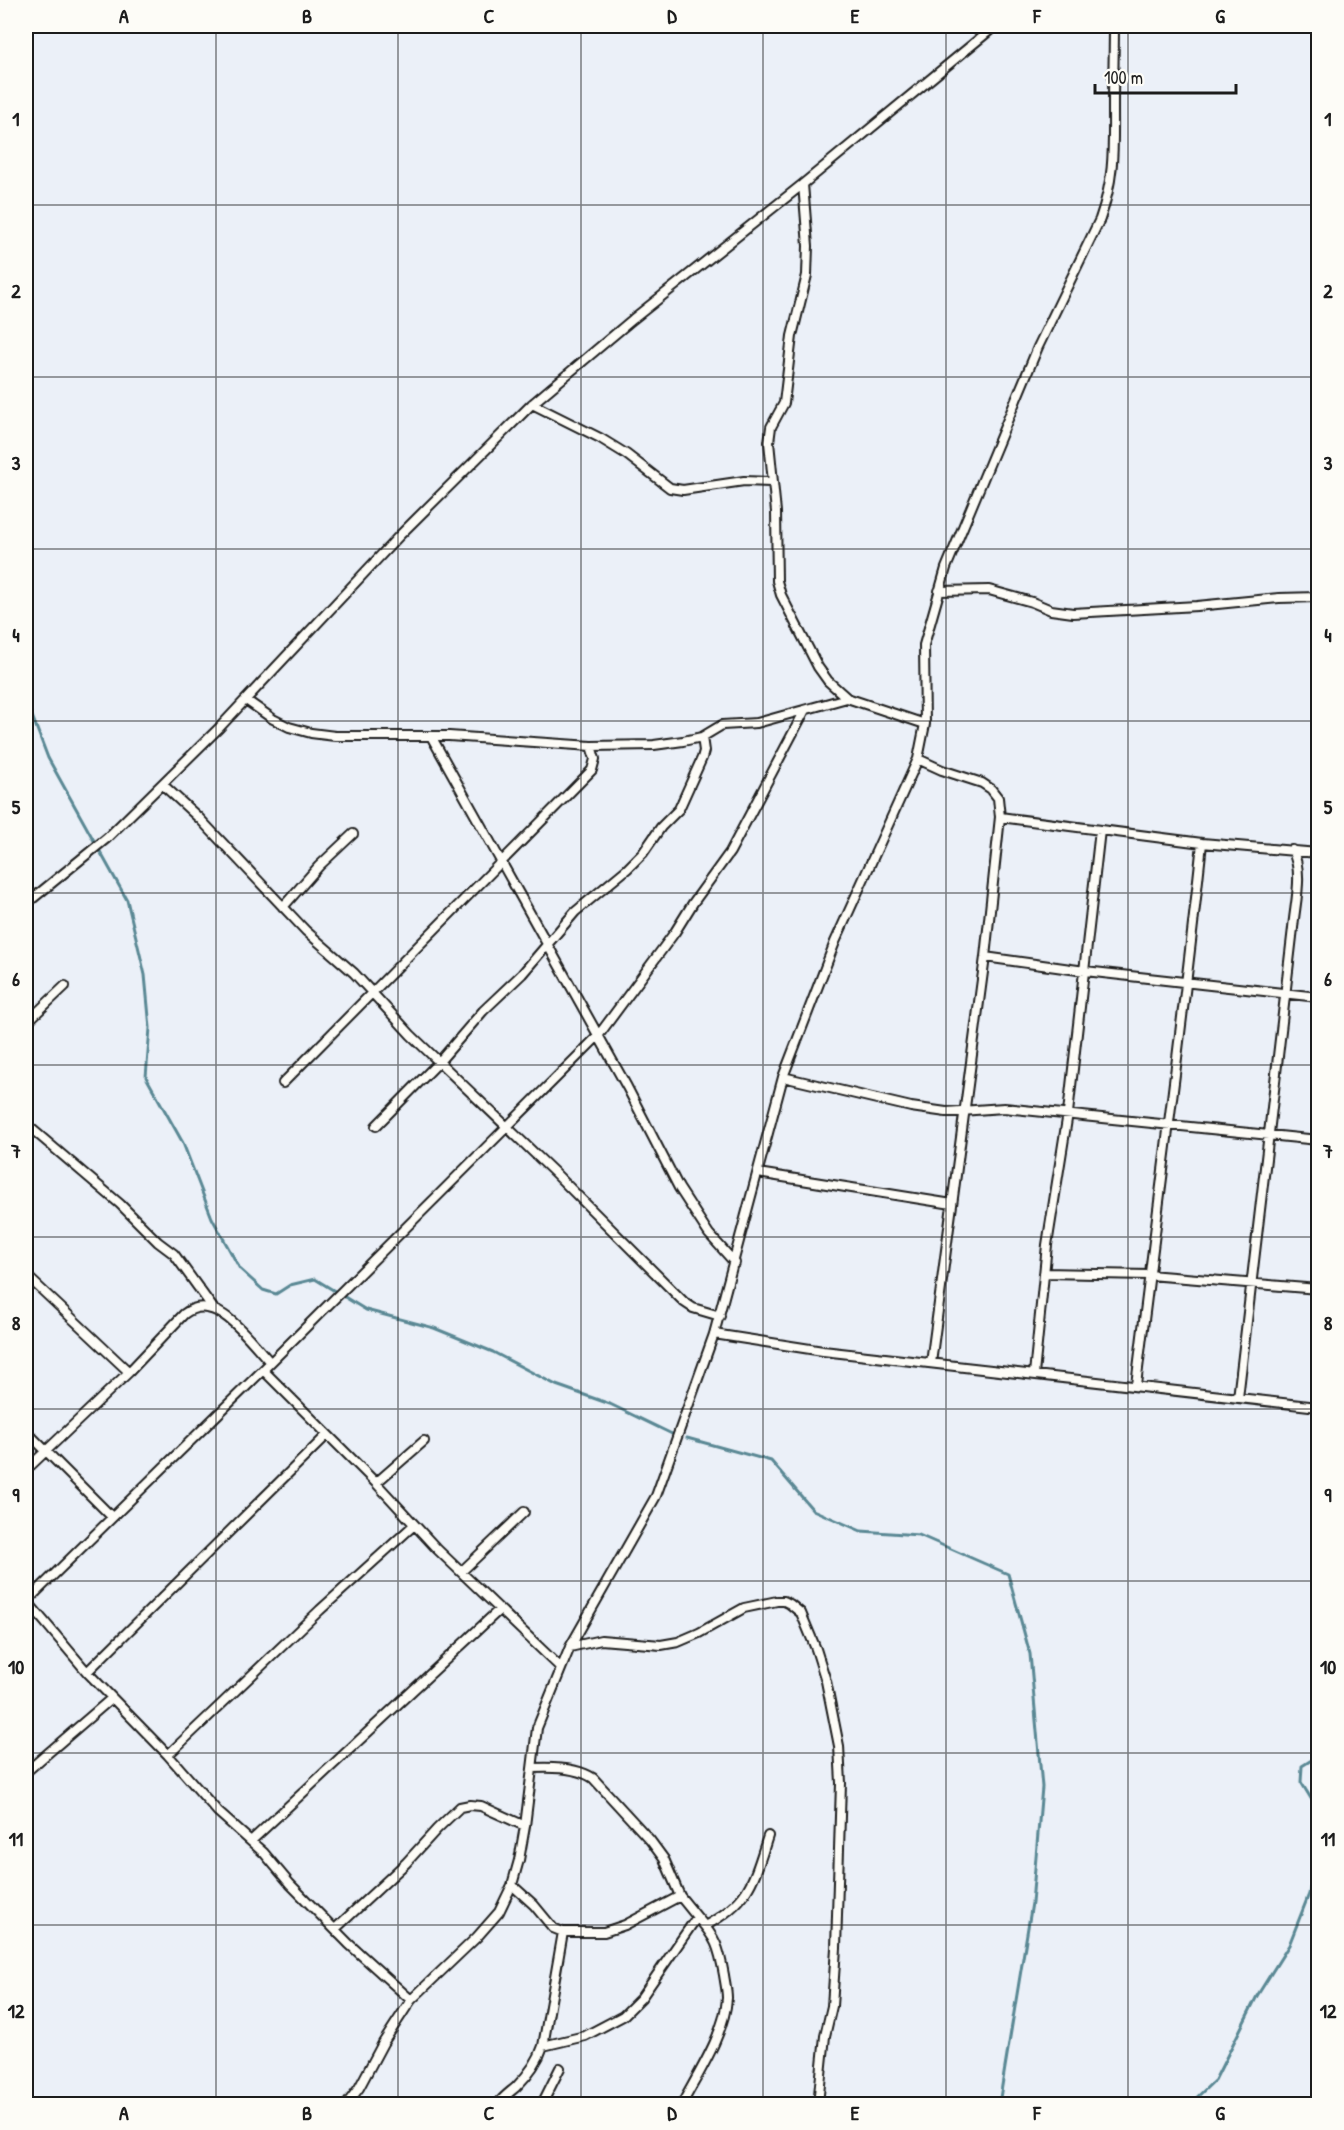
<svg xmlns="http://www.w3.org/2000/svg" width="1344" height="2130" viewBox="0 0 1344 2130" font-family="'Patrick Hand',sans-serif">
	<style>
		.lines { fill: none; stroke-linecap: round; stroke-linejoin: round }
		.stream { stroke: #5a8894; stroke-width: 3 }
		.street-casing { stroke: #1c1c1c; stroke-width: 12 }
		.street { stroke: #fdfcf7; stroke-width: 8 }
		.grid { fill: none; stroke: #1c1c1c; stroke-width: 1.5; stroke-opacity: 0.55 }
		.neatline { fill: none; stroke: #1c1c1c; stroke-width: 2 }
		.grid-label { font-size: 20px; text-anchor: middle; font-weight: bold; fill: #1c1c1c }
	</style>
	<rect width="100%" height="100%" fill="#ebf0f8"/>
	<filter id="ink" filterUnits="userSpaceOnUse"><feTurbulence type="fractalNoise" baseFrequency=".0167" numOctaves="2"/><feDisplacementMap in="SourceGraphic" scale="12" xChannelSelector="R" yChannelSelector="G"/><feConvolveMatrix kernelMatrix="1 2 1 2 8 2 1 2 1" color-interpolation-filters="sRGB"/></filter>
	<g filter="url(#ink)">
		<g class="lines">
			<path class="stream" d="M26 700 48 758 127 900 145 975 150 1028 146 1077 183 1143 212 1218 240 1269 263 1290 276 1294 290 1285 315 1279 366 1310 434 1328 493 1352 556 1385 610 1404 672 1434
				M687 1438 771 1461 813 1510 861 1531 919 1535 1008 1574 1030 1654 1042 1787 1032 1903 999 2104
				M1318 1756 1302 1766 1301 1782 1318 1810
				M1190 2104 1215 2080 1257 1996 1289 1945 1309 1894 1318 1848"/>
			<defs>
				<path id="street" d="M803 184 808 246 807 275 792 336 784 403 771 427 769 442 776 512 777 581 781 595 818 667 828 681 847 698
					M532 404 600 438 626 454 670 488 683 490 744 481 772 482
					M939 591 989 590 1032 602 1051 610 1073 613 1197 606 1279 598 1318 597
					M246 700 273 719 289 727 311 733 335 736H449L591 746 654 745 683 741 702 737 722 725 757 723 847 698 925 724
					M431 736 627 1087 679 1188 709 1234 735 1263
					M918 759 942 770 982 783 991 789 998 798 1000 817 1202 843 1318 853
					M162 784 200 819 306 931 354 973 411 1035 555 1173 684 1302 693 1308 720 1316
					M26 904 107 838 219 728 399 536 532 404 633 319 803 184 995 26
					M283 907 319 866 353 834
					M985 957 1085 971 1318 997
					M26 1023 65 986
					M783 1077 911 1107 946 1112 1004 1108 1318 1140
					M283 1083 592 770 595 759 591 746
					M26 1124 120 1204 158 1242 174 1254 213 1308
					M376 1126 439 1062 483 1011 522 974 575 912 627 869 643 853 661 827 679 809 702 758 704 751 702 737
					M758 1173 952 1204
					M1044 1273 1149 1275 1318 1289
					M26 1275 129 1372
					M714 1334 823 1351 1318 1407
					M931 1363 985 957 1000 817
					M263 1370 598 1036 675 932 693 903 730 852 804 712
					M1034 1374 1047 1245 1068 1113 1100 830
					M1136 1385C1158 1204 1183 1024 1202 843
					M1238 1398 1293 928C1295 903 1304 872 1292 850
					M26 1431 112 1517
					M26 1470 129 1372 184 1314C216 1289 250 1341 270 1362
					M376 1483 424 1441
					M461 1572 524 1512
					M27 1601 87 1672 168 1755 218 1812 264 1853 290 1884 349 1944 411 2000
					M26 1602 263 1370 376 1483 437 1549 561 1668
					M570 1647 601 1640 661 1645 678 1642 699 1633 744 1608 777 1601H784L790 1604 801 1613 816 1649 826 1681 839 1746 841 1783 836 1948 832 2006 825 2036 818 2104
					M87 1672 327 1435
					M168 1755 320 1610 414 1525
					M26 1772 112 1698
					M251 1841 499 1610
					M512 1885 534 1905 553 1928 563 1932H604L625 1925 680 1896
					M705 1926C750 1901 753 1882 768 1836
					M335 1929 406 1863 437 1829 460 1807 470 1805 481 1806 525 1826
					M543 2046 563 1932
					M347 2104 359 2088 383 2043 411 2000 477 1937 499 1912 512 1885 519 1860 525 1826 537 1728 570 1647 656 1496 714 1334 783 1077 835 942 918 759 925 724 924 645 946 568 1038 347 1100 219C1115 176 1113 149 1113 104 1113 78 1114 52 1114 26
					M498 2104C503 2097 509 2093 516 2087 528 2075 538 2062 543 2046L585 2036 623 2016 641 1998 697 1917 680 1896 664 1859 650 1840 593 1778C577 1767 552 1767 533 1768
					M542 2104 560 2068
					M682 2104C698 2074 725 2033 727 1998 727 1990 725 1982 724 1975 719 1947 716 1938 697 1917"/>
			</defs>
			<use href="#street" class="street-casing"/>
			<use href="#street" class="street"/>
		</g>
	</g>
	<path class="grid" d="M216 26V2104M398 26V2104M581 26V2104M763 26V2104M946 26V2104M1128 26V2104M26 205H1318M26 377H1318M26 549H1318M26 721H1318M26 893H1318M26 1065H1318M26 1237H1318M26 1409H1318M26 1581H1318M26 1753H1318M26 1925H1318"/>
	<rect width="1344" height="2130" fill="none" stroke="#fdfcf7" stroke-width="66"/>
	<path d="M1095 84v9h141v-9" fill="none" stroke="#1c1c1c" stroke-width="3"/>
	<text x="1104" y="84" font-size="18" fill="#1c1c1c" stroke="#fdfcf7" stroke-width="4.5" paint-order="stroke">100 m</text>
	<rect x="33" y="33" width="1278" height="2064" class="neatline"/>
	<g class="grid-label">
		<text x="124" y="23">A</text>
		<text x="307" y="23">B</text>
		<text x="489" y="23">C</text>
		<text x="672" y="23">D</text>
		<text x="855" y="23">E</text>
		<text x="1037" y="23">F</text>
		<text x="1220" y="23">G</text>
		<text x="16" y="126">1</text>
		<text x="1328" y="126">1</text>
		<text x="16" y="298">2</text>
		<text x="1328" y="298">2</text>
		<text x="16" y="470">3</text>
		<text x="1328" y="470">3</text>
		<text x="16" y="642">4</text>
		<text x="1328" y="642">4</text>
		<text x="16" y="814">5</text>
		<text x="1328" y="814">5</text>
		<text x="16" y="986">6</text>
		<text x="1328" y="986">6</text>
		<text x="16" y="1158">7</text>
		<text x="1328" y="1158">7</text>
		<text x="16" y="1330">8</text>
		<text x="1328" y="1330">8</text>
		<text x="16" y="1502">9</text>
		<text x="1328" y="1502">9</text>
		<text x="16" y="1674">10</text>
		<text x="1328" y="1674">10</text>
		<text x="16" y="1846">11</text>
		<text x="1328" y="1846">11</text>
		<text x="16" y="2018">12</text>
		<text x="1328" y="2018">12</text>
		<text x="124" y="2120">A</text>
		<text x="307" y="2120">B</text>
		<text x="489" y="2120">C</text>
		<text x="672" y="2120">D</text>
		<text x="855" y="2120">E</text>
		<text x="1037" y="2120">F</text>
		<text x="1220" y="2120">G</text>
	</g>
</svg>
